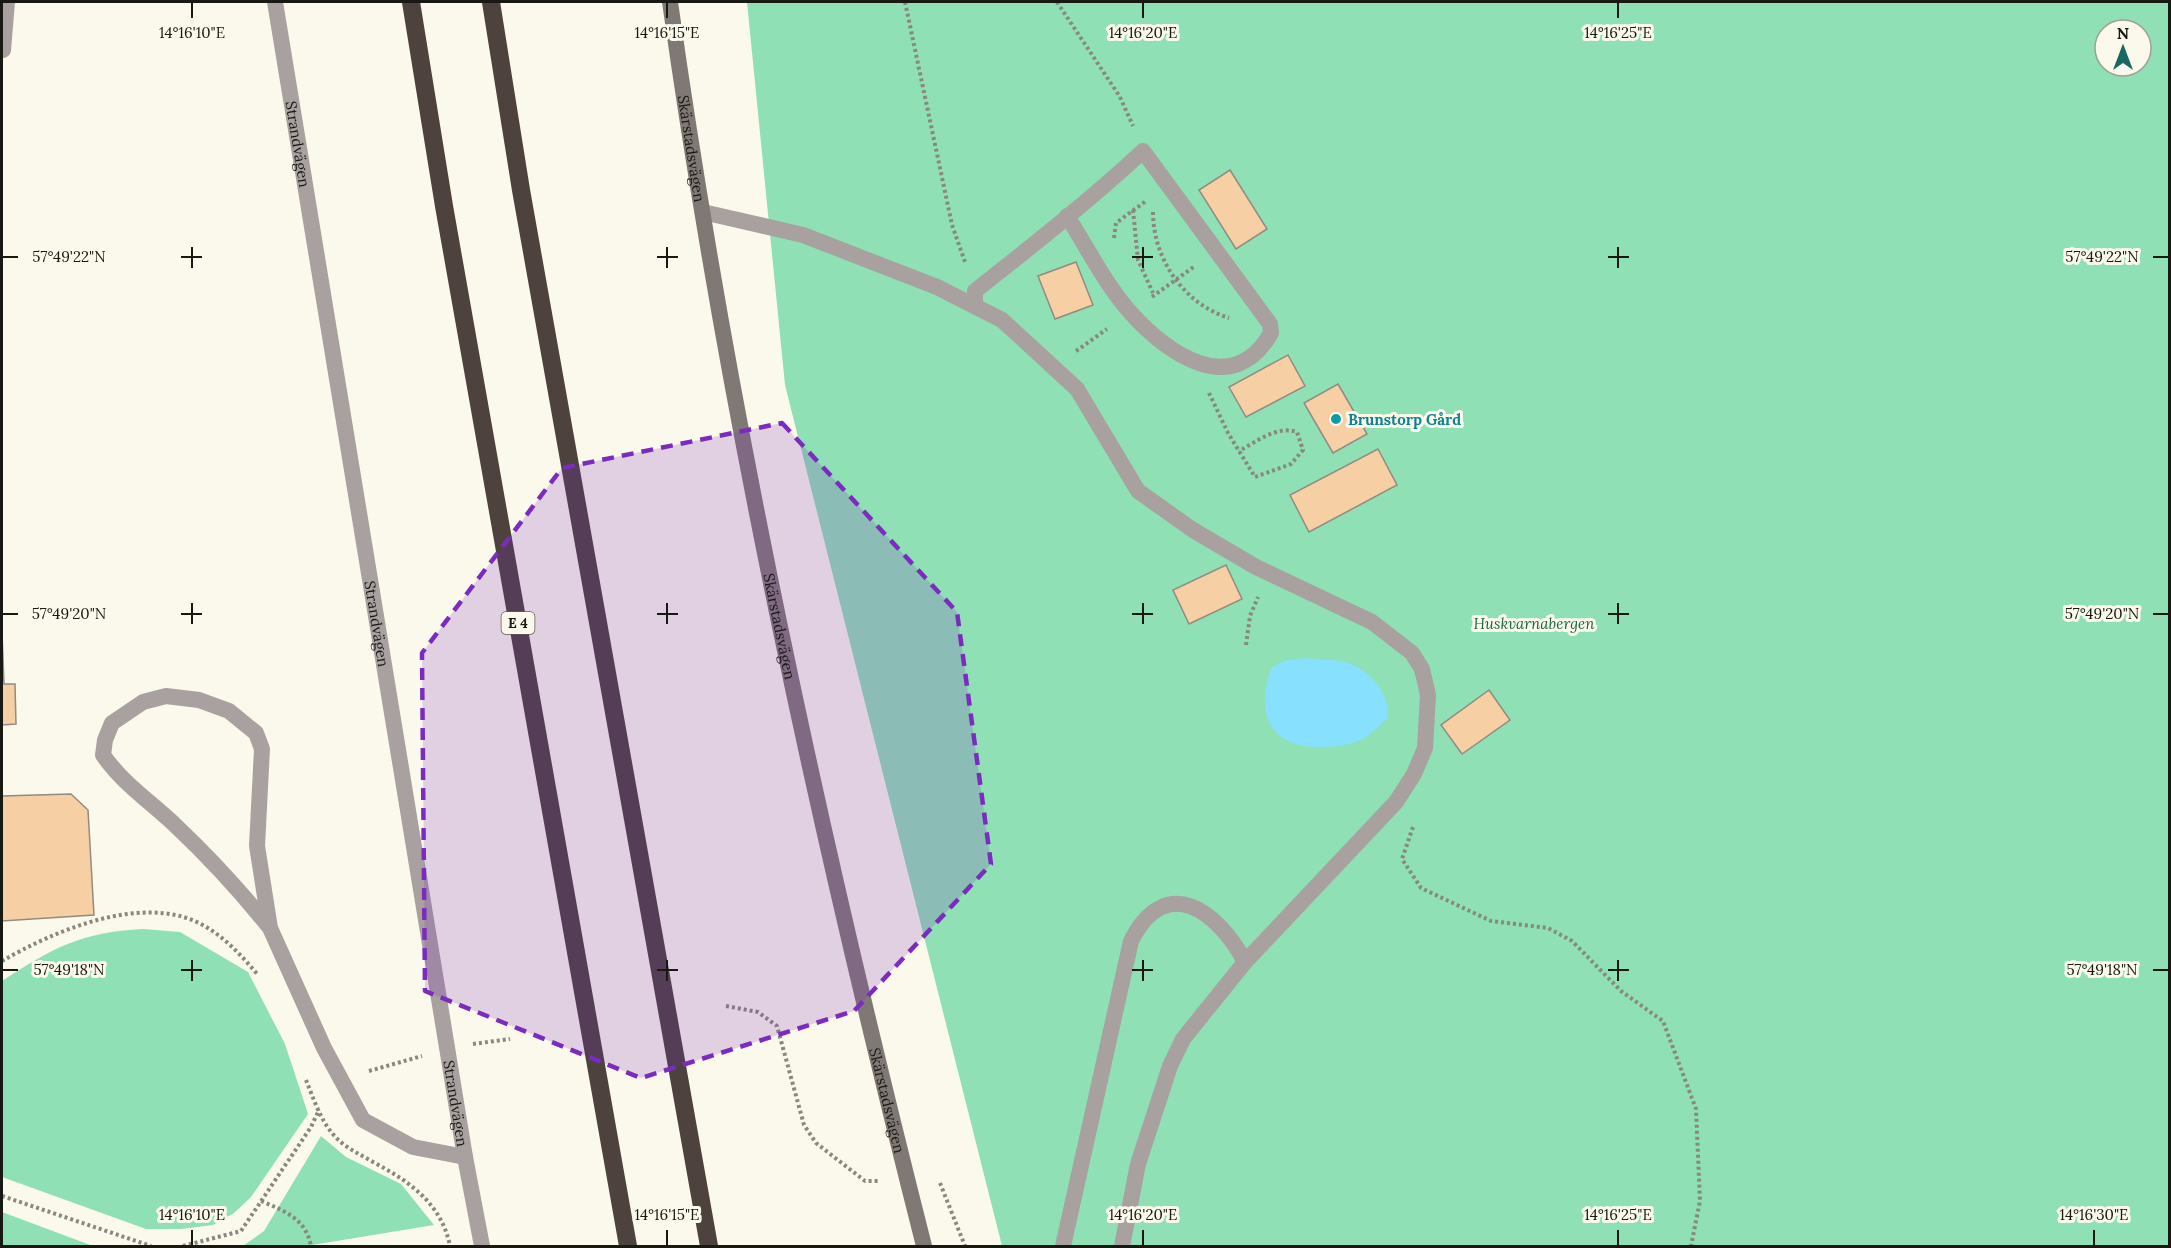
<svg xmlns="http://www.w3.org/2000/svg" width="2171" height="1248" viewBox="0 0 2171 1248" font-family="Lora,serif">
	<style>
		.green { fill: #8fe0b5; fill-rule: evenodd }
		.water { fill: #86e0fe }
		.building { fill: #f6cfa4; stroke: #938a81; stroke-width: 1.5 }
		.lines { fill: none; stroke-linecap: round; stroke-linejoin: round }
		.path { stroke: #89887f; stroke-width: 4; stroke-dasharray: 3 3; stroke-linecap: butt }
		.service { stroke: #a8a19f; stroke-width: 16 }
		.minor { stroke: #a8a19f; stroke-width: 16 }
		.tertiary { stroke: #a8a19f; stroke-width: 16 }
		.secondary { stroke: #807875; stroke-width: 16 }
		.motorway { stroke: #4d423e; stroke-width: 18 }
		.marked { fill: #7b2cbf; fill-opacity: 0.2; stroke: #7b2cbf; stroke-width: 4.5; stroke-dasharray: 12 8; stroke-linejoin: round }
		.ticks { fill: none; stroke: #191914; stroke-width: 2 }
		.culture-dot { fill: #0f9aa8; stroke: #fbf9ec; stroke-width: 2 }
		.labels { text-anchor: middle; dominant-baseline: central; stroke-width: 6; stroke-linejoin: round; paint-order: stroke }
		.shield { fill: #fbf9ec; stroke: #5d5c55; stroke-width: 1.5 }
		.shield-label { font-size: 14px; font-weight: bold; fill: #191914 }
		.street-label { font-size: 15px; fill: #191914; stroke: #fbf9ec }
		.culture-label { font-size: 15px; font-weight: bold; fill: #0d838f; stroke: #fbf9ec; text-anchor: start }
		.park-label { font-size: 15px; font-style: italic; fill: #1b6544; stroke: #fbf9ec }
		.ticks-label { font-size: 15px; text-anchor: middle; fill: #191914; stroke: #fbf9ec; stroke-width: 6; stroke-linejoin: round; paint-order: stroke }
	</style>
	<rect width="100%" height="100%" fill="#fbf9ec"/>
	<path class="green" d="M747 2H2169V1246H1002L785 385ZM2105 30H2141V66H2105Z
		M143 929 180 932 248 972 285 1044 308 1114 251 1197 234 1213 213 1225 181 1229H146L2 1177V981C52 948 82 932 143 929Z
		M321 1136 346 1157 401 1184 434 1225 306 1246H243L264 1231Z
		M2 1212 93 1246H2Z"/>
	<path class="water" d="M1307 658C1319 660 1333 659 1345 662 1370 669 1391 694 1387 718 1380 725 1374 732 1366 737 1355 744 1340 746 1326 747 1272 750 1253 716 1272 667L1287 660Z"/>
	<path class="building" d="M1230 170 1267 229 1236 249 1199 190Z
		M1076 262 1093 305 1055 319 1038 276Z
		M1288 355 1305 386 1246 417 1229 387Z
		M1338 384 1367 434 1333 453 1304 403Z
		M1378 449 1397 485 1309 532 1290 495Z
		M1226 565 1242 599 1189 624 1173 590Z
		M2 633 4 684H15L16 724 2 725Z
		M1489 690 1510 720 1462 754 1441 725Z
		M71 794 88 810 94 915 2 921V796Z"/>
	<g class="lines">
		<path class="path" d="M905 2 952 225 965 262
			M1057 2 1120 97 1133 126
			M1133 210 1138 260 1153 293
			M1153 212C1153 259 1184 304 1229 318
			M1114 238 1116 223 1146 201
			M1152 297 1195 266
			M1076 351 1107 329
			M1209 393 1228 433 1255 477 1291 464 1303 450 1297 432C1277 425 1256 442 1239 451
			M1246 645 1250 616 1258 597
			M1413 827 1402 859 1421 888 1491 921 1548 928 1572 941 1621 991 1663 1021 1696 1109 1700 1201 1691 1246
			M2 961C54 931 140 894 199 923 223 935 241 955 258 975
			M726 1006 758 1012 777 1026 804 1125 816 1143 865 1181H878
			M473 1044 510 1039
			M369 1071 422 1056
			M306 1080C313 1097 320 1119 332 1133 343 1147 358 1153 373 1162 409 1181 442 1204 450 1246
			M940 1183 965 1246
			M2 1196 151 1246
			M261 1201C285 1211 306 1219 311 1246
			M183 1246 241 1231 311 1127 319 1110"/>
		<path class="service" d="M703 212 803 235 937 287 1002 320 1077 389 1138 491 1193 530 1256 567 1372 622 1412 653 1422 669 1428 695 1425 748 1414 774 1396 802 1245 962 1183 1039 1170 1066 1138 1164 1122 1246
			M975 305V291C1032 246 1089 201 1143 151L1270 324 1271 333C1233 400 1167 354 1130 312 1105 284 1087 247 1067 216
			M270 928C241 892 210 858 176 826 151 802 123 784 103 755L105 740 112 723 143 702 166 696 199 700 229 711 256 733 262 749 257 846 270 928 324 1048 363 1120 413 1147 465 1157
			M1063 1246 1131 941C1166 872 1218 911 1245 962"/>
		<g class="minor">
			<path id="s1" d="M275 2 465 1157"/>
			<path d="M3 50 7 2"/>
		</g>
		<path class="tertiary" d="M465 1157 482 1246"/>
		<path class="secondary" id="s2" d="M670 2C729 421 820 836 924 1246"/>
		<path class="motorway" d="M411 2 444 206 628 1246
			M491 2 521 190 709 1246"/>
	</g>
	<path class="marked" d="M782 423 957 612 991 864 854 1011 641 1078 425 991 422 653 562 468Z"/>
	<path class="ticks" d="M192 3V18M667 3V18M1143 3V18M1618 3V18M192 247V268M667 247V268M1143 247V268M1618 247V268M3 257H18M181 257H202M657 257H678M1132 257H1153M1608 257H1629M2153 257H2168M192 603V624M667 603V624M1143 603V624M1618 603V624M3 614H18M181 614H202M657 614H678M1132 614H1153M1608 614H1629M2153 614H2168M192 960V981M667 960V981M1143 960V981M1618 960V981M3 970H18M181 970H202M657 970H678M1132 970H1153M1608 970H1629M2153 970H2168M192 1230V1245M667 1230V1245M1143 1230V1245M1618 1230V1245M2094 1230V1245"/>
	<circle class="culture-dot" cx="1336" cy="419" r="6"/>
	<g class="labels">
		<rect class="shield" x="501.5" y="612" width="33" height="22" rx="4.5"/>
		<g class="shield-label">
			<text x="518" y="623">E 4</text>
		</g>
		<g class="street-label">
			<text stroke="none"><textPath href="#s1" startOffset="144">Strandvägen</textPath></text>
			<text stroke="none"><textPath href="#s2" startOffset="148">Skärstadsvägen</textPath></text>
			<text stroke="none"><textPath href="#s1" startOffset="630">Strandvägen</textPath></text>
			<text stroke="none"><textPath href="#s2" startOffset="634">Skärstadsvägen</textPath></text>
			<text stroke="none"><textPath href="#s2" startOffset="1120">Skärstadsvägen</textPath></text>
			<text stroke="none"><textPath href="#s1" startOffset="1116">Strandvägen</textPath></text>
		</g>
		<g class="culture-label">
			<text x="1348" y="419">Brunstorp Gård</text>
		</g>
		<g class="park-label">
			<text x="1534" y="623">Huskvarnabergen</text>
		</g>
	</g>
	<g class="ticks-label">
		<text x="192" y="38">14°16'10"E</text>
		<text x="667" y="38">14°16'15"E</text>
		<text x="1143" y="38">14°16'20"E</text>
		<text x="1618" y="38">14°16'25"E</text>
		<text x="69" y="262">57°49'22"N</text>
		<text x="2102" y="262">57°49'22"N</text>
		<text x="69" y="619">57°49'20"N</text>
		<text x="2102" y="619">57°49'20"N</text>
		<text x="69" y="975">57°49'18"N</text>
		<text x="2102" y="975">57°49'18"N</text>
		<text x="192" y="1220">14°16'10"E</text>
		<text x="667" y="1220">14°16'15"E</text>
		<text x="1143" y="1220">14°16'20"E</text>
		<text x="1618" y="1220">14°16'25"E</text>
		<text x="2094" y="1220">14°16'30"E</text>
	</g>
	<rect width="2171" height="1248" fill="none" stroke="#191914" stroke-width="6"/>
	<g transform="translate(2123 48)"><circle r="28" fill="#fbf9ec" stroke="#a19f96" stroke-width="1.5"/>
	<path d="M0-4.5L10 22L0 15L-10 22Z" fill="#196662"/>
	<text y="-9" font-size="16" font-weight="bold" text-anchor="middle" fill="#191914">N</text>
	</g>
</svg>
